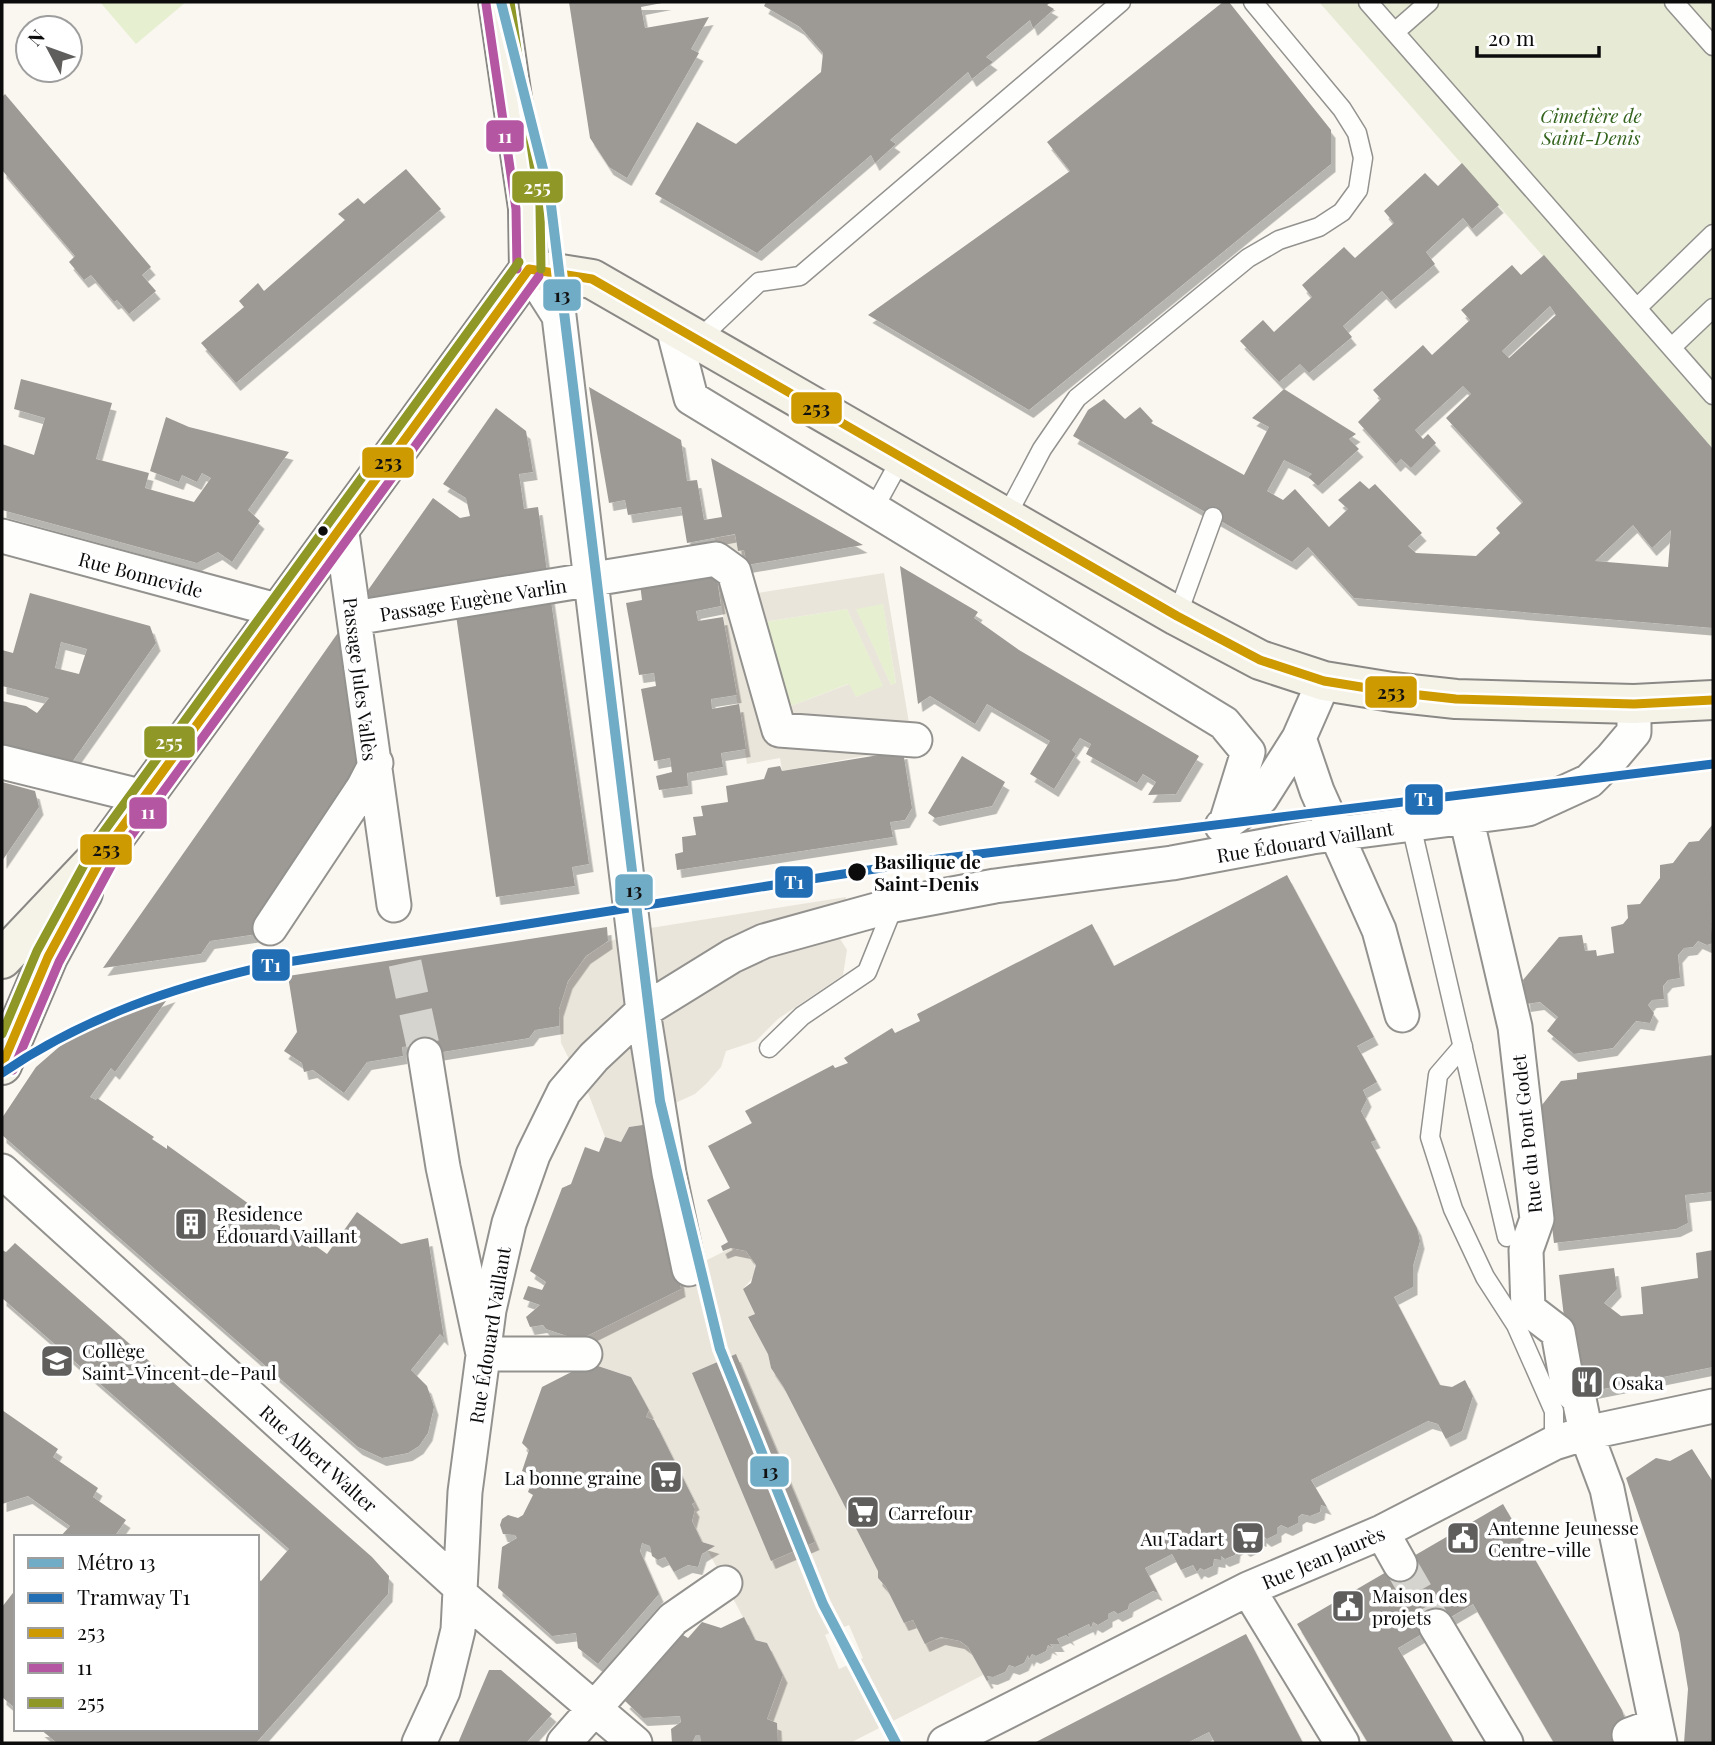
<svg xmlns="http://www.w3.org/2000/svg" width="1715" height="1745" viewBox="0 0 1715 1745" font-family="'Playfair Display',serif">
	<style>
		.green { fill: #e6efd0 }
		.cemetery { fill: #e7ead4 }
		.plaza { fill: #eae5db; fill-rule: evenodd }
		.building { fill: #9d9a96; fill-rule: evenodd; filter: url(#shadow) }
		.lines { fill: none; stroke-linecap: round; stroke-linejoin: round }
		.street-tunnel { stroke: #d6d4ce; stroke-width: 33; stroke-dasharray: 33 17; stroke-linecap: butt }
		.lane-casing { stroke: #93928f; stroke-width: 21 }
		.street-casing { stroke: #93928f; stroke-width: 37 }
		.secondary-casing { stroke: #8a8885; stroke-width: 42 }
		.lane { stroke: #fefefd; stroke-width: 18 }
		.street { stroke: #fefefd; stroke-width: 33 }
		.secondary { stroke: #f5f2e8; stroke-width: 38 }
		.bus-1-casing { stroke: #fff; stroke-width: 14 }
		.bus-2-casing { stroke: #fff; stroke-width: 14 }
		.bus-3-casing { stroke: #fff; stroke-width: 14 }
		.bus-1 { stroke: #ce9a02; stroke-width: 9 }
		.bus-2 { stroke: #b456a1; stroke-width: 9 }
		.bus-3 { stroke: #8f9827; stroke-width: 9 }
		.tram-1-casing { stroke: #fff; stroke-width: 14 }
		.tram-1 { stroke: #216eb4; stroke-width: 9 }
		.metro-1-casing { stroke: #fff; stroke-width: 16 }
		.metro-1 { stroke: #70acc5; stroke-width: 10 }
		.bus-dot { fill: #0c0c0c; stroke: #fff; stroke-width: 2.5 }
		.labels { text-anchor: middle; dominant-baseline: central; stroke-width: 7; stroke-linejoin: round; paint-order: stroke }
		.park-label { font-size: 19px; font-style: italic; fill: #33631d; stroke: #fff }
		.street-label { font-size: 19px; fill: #0c0c0c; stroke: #fff }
		.stop-label { font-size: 19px; font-weight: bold; fill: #0c0c0c; stroke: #fff; text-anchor: start }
		.poi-label { font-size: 19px; fill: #0c0c0c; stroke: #fff; text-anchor: start }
		.line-badge { stroke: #fff; stroke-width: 2.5 }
		.badge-label { font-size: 19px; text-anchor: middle; font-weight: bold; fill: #fff }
		.pale-badge-label { font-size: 19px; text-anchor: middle; font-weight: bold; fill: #111 }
	</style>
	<defs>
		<filter id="shadow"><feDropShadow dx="4.5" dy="8" stdDeviation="0" flood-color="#0004"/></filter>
	</defs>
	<rect width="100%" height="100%" fill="#faf7f0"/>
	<path class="green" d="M100 2H186L136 44Z
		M883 603 896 684 891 685 855 608Z
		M847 609 884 687 856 697 848 684 791 706 758 623Z"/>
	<path class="cemetery" d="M1319 2H1713V449Z"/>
	<path class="plaza" d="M735 535 738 550H744L758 593 884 573 913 747 782 771 780 758 747 764 716 571 715 538ZM883 604 896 683 891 685 856 609ZM847 609 883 686 856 697 849 684 791 706 758 623Z
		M846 897 845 904 691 961 655 988 572 1065 561 1043 559 1009 563 993 575 968 597 946 644 929Z
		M839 937 847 950 843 975 778 1019 756 1041 726 1051 721 1067 707 1083 695 1094 673 1104 656 1123 629 1127 621 1142 605 1137 585 1085 620 1045 733 967Z
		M731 1248 746 1251 753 1258 756 1274 743 1289 755 1314 748 1318 768 1354 771 1368 783 1386 878 1571V1578L886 1587 904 1623 913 1620 932 1640 949 1638 960 1641 968 1647 983 1675 850 1743H778L777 1723 767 1719 783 1675 767 1643 755 1640 708 1551 714 1546 702 1542 692 1521 695 1509 692 1504 695 1501 654 1420 646 1417 649 1410 631 1377 589 1363 579 1340 681 1289V1281L689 1269ZM849 1625 863 1658 839 1669 825 1635Z"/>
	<path class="building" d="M569 2H667L641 7 645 28 709 17 691 49 699 53 627 178 609 167 590 138Z
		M766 2H1051L1047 5 1054 9 1033 28 1030 20 986 57 993 62 972 79 968 72 890 140 896 144 875 163 871 155 757 253 655 194 697 122 736 144 821 72 823 53 800 27 764 6Z
		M1223 2H1229L1331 130V164L1029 410 868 315 1070 171 1047 142Z
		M5 94 151 267 142 275 156 291 129 314 117 300 114 302 91 275 84 280 69 262 75 256 2 170V97Z
		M1462 163 1499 205 1472 229 1463 218 1426 252 1435 264 1391 301 1382 291 1343 326 1352 337 1309 373 1300 364 1279 382 1240 341 1263 320 1274 332 1312 297 1302 285 1344 247 1355 258 1394 223 1384 211 1425 173 1438 186Z
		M406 169 441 209 236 383 201 343 244 307 239 301 258 283 264 291 345 220 338 214 358 198 364 204Z
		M1544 255 1713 449V628L1354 598 1308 547 1292 562 1073 436 1088 410 1104 399 1125 419 1140 407 1153 421 1151 423 1244 475 1269 427 1252 418 1284 389 1356 434 1349 439 1359 449 1318 486 1308 477 1312 474 1284 460 1267 491 1283 500 1295 489 1329 527 1348 509 1338 500 1360 481 1369 489 1375 484 1422 533 1408 546 1416 553 1476 556 1500 533 1496 528 1523 502 1446 418 1471 394 1463 386 1415 430 1423 439 1428 434 1436 443 1411 468 1401 459 1396 464 1358 422 1381 399 1373 390 1423 345 1432 355 1470 320 1461 310 1512 265 1521 275ZM1550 306 1556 315 1509 358 1502 351ZM1633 525 1652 548 1671 530 1668 567 1595 561Z
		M21 379 112 403 96 459 149 473 145 488 194 502 211 478 202 473 197 482 182 475 179 482 150 471 166 417 189 427 289 452 248 510 260 521 232 562 218 552 197 563 2 510V444L34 455 45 418 14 409Z
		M589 387 681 440 687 481 697 480 704 520 722 517 711 458 863 545 747 565 744 550 738 551 735 534 687 543 681 507 628 515 625 500 609 503Z
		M496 408 526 431 533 472 519 474 524 509 538 507 548 579 363 609 366 593 433 498 460 518 470 516 466 498 443 484Z
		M900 566 978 612 974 618 1019 650 1199 756 1176 794 1148 795 1156 782 1143 774 1137 783 1086 754 1091 744 1080 738 1072 750 1076 754 1054 789 1030 774 1050 741 987 704 975 724 930 696 918 704Z
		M716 571 721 606 696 611 698 621 723 617 737 695 711 699 712 709 739 704 746 749 721 753 723 767 687 773 688 786 659 790 656 776 672 772 670 758 654 761 641 689 656 686 654 673 639 675 626 603 642 600 640 584Z
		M30 593 150 626 156 643 72 762 2 744V701L26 706 37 713 49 698 2 686V650L13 653ZM61 642 87 649 79 674 55 668Z
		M550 594 589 864 572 867 575 886 496 897 455 608Z
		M356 607 359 765 258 934 210 941 201 954 103 968Z
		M903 751 912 808 905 820 890 822 893 837 677 870 675 854 683 852 682 837 696 835 693 817 703 816 701 806 728 802 726 786 764 779 768 768 780 766 782 771Z
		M962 756 1005 782 992 806 935 818 928 813Z
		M2 782 35 791 39 807 2 861Z
		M1713 824 1711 925 1713 943 1707 945 1698 941 1693 947 1684 948 1678 955 1680 978 1668 980 1663 986 1664 999 1652 1000 1648 1005 1654 1013 1650 1023 1636 1021 1613 1048 1574 1054 1547 1031 1558 1017 1540 1002 1526 1004 1523 980 1559 937 1582 935 1585 951 1596 950 1597 956 1614 953 1611 927 1623 924 1628 918 1627 905 1640 904 1660 878V865L1673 863 1689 842 1699 841Z
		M1287 875 1374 1037 1357 1046 1377 1082 1363 1090 1367 1099 1361 1111 1376 1140 1371 1142 1417 1228 1420 1241 1413 1266V1287L1394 1297 1440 1385 1452 1387 1465 1380 1473 1396 1462 1431 1446 1439 1438 1424 1428 1421 1311 1480 1327 1507 1321 1505 1320 1512 1310 1516 1302 1514 1298 1517V1523L1288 1528 1281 1525 1277 1528V1534L1267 1539 1262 1535V1539L1257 1537 1256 1544 1246 1549 1241 1545 1236 1548 1235 1555 1225 1559 1221 1556V1560L1214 1559 1213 1566 1204 1570 1200 1568 1197 1572 1193 1565 1181 1570 1172 1554 1145 1568 1158 1593 1153 1591 1129 1604 1128 1609 1118 1614 1114 1611 1108 1614V1619L1098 1625 1093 1622 1091 1628 1089 1624 1068 1634 1070 1638 1066 1635 1057 1639 1060 1644H1050L1053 1648 1048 1645 1046 1651 1036 1656 1032 1654 1029 1659 1028 1655 1024 1663 1015 1667 1009 1665 1005 1672 993 1677 987 1676 989 1680 987 1681 968 1647 960 1641 941 1637 925 1644 913 1620 904 1623 886 1587 878 1578V1571L783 1386 771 1368 768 1354 748 1317 755 1314 743 1289 751 1283 756 1265 746 1251 731 1248 723 1251 721 1246 728 1242 707 1200 730 1188 708 1146 752 1123 745 1111 833 1065 835 1068 848 1063 844 1058 892 1028 895 1033 920 1021 917 1014 1092 924 1114 966Z
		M607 927 608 941 586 956 568 981 559 1009V1026L535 1030 529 1038 412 1057 411 1046 402 1047 403 1056 367 1062 344 1093 313 1070 304 1072 302 1063 284 1051 297 1032 288 976Z
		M171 994 115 1072 111 1068 90 1097 96 1100 97 1098 154 1137 152 1139 167 1149V1145L310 1248 313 1244 327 1254 357 1212 401 1244 428 1238 444 1338 440 1334 411 1370 427 1386 434 1407 428 1433 419 1446 408 1453 382 1458 358 1447 2 1135V1118L36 1067 59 1047 101 1020Z
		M1713 1055V1192L1685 1195 1688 1223 1676 1229 1554 1243 1538 1110 1561 1081 1577 1079V1073Z
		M656 1123 681 1289 579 1340 546 1329 543 1325 530 1327 526 1317 540 1305 523 1299 528 1286 542 1290 546 1282 530 1271 562 1188 571 1184 585 1147 599 1152 605 1137 621 1142 629 1127Z
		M15 1243 372 1557 389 1576 388 1594 256 1743H57L40 1729H257V1578L261 1581 289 1549 2 1298V1250L6 1252Z
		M1713 1250V1367L1588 1392 1572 1384 1559 1275 1614 1268 1617 1289 1604 1303 1621 1316 1643 1314 1641 1287 1698 1278 1696 1253Z
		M736 1354 815 1542 771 1561 692 1373Z
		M589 1363 631 1377 649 1410 646 1417 654 1420 695 1502 692 1504 695 1509 692 1521 702 1542 715 1546 702 1554 698 1567 688 1565 674 1572 665 1557 658 1560 652 1556 650 1546 642 1543 640 1551 659 1594 598 1664 578 1648 576 1633 552 1636 498 1588 502 1547 517 1538 515 1535 503 1534 500 1525 502 1519 508 1515 518 1518 523 1515 533 1495 528 1492 534 1476 522 1471 529 1450 522 1443 542 1387Z
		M2 1410 58 1449 53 1457 98 1488 93 1497 126 1520 114 1537H60L70 1526 28 1496 2 1504Z
		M1692 1449 1713 1482V1743H1684L1688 1689 1679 1633 1626 1478 1656 1458 1670 1461Z
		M1503 1504 1622 1710 1632 1743H1554L1473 1604 1398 1648 1454 1743H1368L1297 1624Z
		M16 1589V1709L2 1697V1607Z
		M744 1617 755 1640 767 1643 783 1675 767 1719 777 1723 778 1743H701L700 1735H696L692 1743H672L671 1729 681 1722 680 1716 643 1718 625 1701 683 1635 688 1638 702 1622 721 1628Z
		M1246 1634 1303 1743H1215L1209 1732 1187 1743H1034Z
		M489 1670H501L552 1714 526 1743H458Z"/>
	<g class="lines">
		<path class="street-tunnel" d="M405 963 425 1055
			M1400 1564 1436 1626"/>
		<defs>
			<path id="lane" d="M1368 2 1713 395
				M1674 2 1713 46
				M1396 31 1429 2
				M1637 308 1713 234
				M698 340 759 282 800 276 1121 2
				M1672 347 1713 308
				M873 510 902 457
				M1006 517 1042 449 1077 398 1248 258 1279 240 1319 227 1342 212 1358 190 1363 158 1357 133 1342 109 1253 2
				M1177 616 1213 517
				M1411 825 1507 1237
				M1463 1046 1438 1075 1430 1137 1453 1209 1485 1277 1516 1325 1554 1411V1443
				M769 1048 802 1016 867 972 894 905"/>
			<path id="street" d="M529 269 559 316 643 1011 669 1173 689 1269
				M672 324 691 398 1224 723 1248 752 1226 823
				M341 526 394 905
				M2 536 280 611
				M354 618 716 559 734 572 779 730 915 740
				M1324 681 1299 738 1317 791 1379 930 1402 1015
				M2 762 144 797
				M1466 817 1515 1027 1537 1219 1526 1250 1528 1309 1558 1332 1568 1388 1579 1399 1586 1433 1607 1489 1660 1743
				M1222 826 1261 798 1299 738
				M270 928 363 788 376 763
				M425 1055 443 1167 483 1354H585
				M2 1171 460 1587
				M1382 1532 1400 1564
				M1248 1589 1342 1743
				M460 1594 635 1743
				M1436 1626 1506 1743
				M1629 1735 1656 1725
				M419 1743 443 1691 458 1630 465 1492 489 1310 509 1223 533 1155 564 1092 594 1057 643 1011 732 956 764 941 894 905 995 886 1172 863 1312 837 1528 809 1589 781 1612 758 1634 732V704
				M564 1743 673 1619 725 1583
				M945 1743 1248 1589 1382 1532 1554 1443 1586 1433 1713 1406"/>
			<path id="secondary" d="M498 2 528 208 529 269
				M529 269 592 279 1177 616 1260 660 1324 681 1392 692 1456 699 1634 704 1713 700
				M2 959 107 848 529 269
				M2 1065 48 957 83 893"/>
		</defs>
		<use href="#lane" class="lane-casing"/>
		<use href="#street" class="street-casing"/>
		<use href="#secondary" class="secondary-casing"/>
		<use href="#lane" class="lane"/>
		<use href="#street" class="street"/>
		<use href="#secondary" class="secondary"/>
		<defs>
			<path id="bus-1" d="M529 269 592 279 1177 616 1260 660 1324 681 1392 692 1456 699 1634 704 1713 700
				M2 1065 48 957 107 848 529 269"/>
			<path id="bus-2" d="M486 4 516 209 517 269
				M13 1070 59 962 117 855 539 276"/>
			<path id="bus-3" d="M510 2 540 206 541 269
				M2 1034 37 951 97 841 519 262"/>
		</defs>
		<use href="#bus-1" class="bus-1-casing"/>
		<use href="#bus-2" class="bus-2-casing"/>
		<use href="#bus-3" class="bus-3-casing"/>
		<use href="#bus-1" class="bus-1"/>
		<use href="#bus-2" class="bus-2"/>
		<use href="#bus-3" class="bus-3"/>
		<defs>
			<path id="tram-1" d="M2 1073C86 1016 176 986 275 964L938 859 1713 764"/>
		</defs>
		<use href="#tram-1" class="tram-1-casing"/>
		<use href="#tram-1" class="tram-1"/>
		<defs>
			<path id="metro-1" d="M501 2 550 197 660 1101 720 1349 823 1604 896 1743"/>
		</defs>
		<use href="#metro-1" class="metro-1-casing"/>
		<use href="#metro-1" class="metro-1"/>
	</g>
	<defs>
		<symbol id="building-square" viewBox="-11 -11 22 22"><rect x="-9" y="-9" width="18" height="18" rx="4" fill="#5f5e5c" stroke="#fff"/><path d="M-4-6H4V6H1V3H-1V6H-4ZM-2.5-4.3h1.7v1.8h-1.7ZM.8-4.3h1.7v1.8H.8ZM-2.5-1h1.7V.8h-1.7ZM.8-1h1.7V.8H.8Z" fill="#fff"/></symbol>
		<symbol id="school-square" viewBox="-11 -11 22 22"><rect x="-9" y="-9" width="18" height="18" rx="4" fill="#5f5e5c" stroke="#fff"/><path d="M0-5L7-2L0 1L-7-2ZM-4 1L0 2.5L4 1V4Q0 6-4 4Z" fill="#fff"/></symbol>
		<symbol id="restaurant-square" viewBox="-11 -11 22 22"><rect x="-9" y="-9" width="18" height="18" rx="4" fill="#5f5e5c" stroke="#fff"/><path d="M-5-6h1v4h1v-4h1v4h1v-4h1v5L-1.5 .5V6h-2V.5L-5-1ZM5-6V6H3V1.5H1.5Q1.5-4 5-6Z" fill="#fff"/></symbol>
		<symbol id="supermarket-square" viewBox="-11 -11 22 22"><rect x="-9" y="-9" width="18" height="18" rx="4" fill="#5f5e5c" stroke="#fff"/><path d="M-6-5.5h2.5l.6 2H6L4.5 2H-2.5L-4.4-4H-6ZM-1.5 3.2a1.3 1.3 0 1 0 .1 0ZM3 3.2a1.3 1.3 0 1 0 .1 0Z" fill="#fff"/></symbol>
		<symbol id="civic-square" viewBox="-11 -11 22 22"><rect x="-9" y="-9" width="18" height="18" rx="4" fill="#5f5e5c" stroke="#fff"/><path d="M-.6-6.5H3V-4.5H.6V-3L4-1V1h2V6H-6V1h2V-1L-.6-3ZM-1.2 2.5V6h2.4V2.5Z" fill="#fff"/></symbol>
	</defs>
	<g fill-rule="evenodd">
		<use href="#building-square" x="172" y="1205" width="38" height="38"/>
		<use href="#school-square" x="38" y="1342" width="38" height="38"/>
		<use href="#restaurant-square" x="1568" y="1363" width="38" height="38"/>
		<use href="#supermarket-square" x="647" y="1458" width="38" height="38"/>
		<use href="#supermarket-square" x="844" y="1493" width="38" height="38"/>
		<use href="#supermarket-square" x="1229" y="1519" width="38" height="38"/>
		<use href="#civic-square" x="1444" y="1519" width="38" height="38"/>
		<use href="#civic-square" x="1329" y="1587" width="38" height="38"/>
	</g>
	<g class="bus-dot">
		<circle cx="323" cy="531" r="6"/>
		<circle cx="857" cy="872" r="10"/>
	</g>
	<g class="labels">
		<g class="park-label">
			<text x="1591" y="115">Cimetière de<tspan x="1591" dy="22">Saint-Denis</tspan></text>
		</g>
		<g class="street-label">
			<text transform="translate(141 574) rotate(15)">Rue Bonnevide</text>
			<text transform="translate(473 599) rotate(-9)">Passage Eugène Varlin</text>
			<text transform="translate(361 679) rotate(83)">Passage Jules Vallès</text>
			<text transform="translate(1305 841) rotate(-9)">Rue Édouard Vaillant</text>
			<text transform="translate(1526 1134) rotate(-96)">Rue du Pont Godet</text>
			<text transform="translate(489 1335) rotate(-81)">Rue Édouard Vaillant</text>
			<text transform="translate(319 1458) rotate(42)">Rue Albert Walter</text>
			<text transform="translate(1323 1557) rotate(-23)">Rue Jean Jaurès</text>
		</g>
		<g class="stop-label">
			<text x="874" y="861">Basilique de<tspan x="874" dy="22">Saint-Denis</tspan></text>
		</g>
		<g class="poi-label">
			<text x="216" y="1213">Residence<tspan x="216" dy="22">Édouard Vaillant</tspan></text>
			<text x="82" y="1350">Collège<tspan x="82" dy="22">Saint-Vincent-de-Paul</tspan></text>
			<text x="1612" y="1382">Osaka</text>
			<text x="642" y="1477" text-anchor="end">La bonne graine</text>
			<text x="888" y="1512">Carrefour</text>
			<text x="1488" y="1527">Antenne Jeunesse<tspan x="1488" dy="22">Centre-ville</tspan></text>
			<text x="1224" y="1538" text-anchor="end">Au Tadart</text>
			<text x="1372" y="1595">Maison des<tspan x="1372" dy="22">projets</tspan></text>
		</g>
	</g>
	<g class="line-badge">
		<rect x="485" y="119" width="40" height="34" rx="7" fill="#b456a1"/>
		<rect x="511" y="170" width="53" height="34" rx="7" fill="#8f9827"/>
		<rect x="542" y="278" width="40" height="34" rx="7" fill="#70acc5"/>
		<rect x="790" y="391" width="53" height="34" rx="7" fill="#ce9a02"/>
		<rect x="361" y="446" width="54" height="33" rx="7" fill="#ce9a02"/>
		<rect x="1364" y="675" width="54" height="34" rx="7" fill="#ce9a02"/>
		<rect x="143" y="725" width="53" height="34" rx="7" fill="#8f9827"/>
		<rect x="1404" y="783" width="40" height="33" rx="7" fill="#216eb4"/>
		<rect x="128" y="796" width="40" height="34" rx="7" fill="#b456a1"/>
		<rect x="79" y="833" width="54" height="33" rx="7" fill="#ce9a02"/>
		<rect x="774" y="865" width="40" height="34" rx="7" fill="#216eb4"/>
		<rect x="614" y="873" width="40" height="34" rx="7" fill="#70acc5"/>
		<rect x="251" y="948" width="40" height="34" rx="7" fill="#216eb4"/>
		<rect x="749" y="1455" width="41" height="33" rx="7" fill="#70acc5"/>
	</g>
	<g class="badge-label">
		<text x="505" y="143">11</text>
		<text x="537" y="194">255</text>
		<text x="169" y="749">255</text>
		<text x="1424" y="806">T1</text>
		<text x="148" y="819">11</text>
		<text x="794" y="889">T1</text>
		<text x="271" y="972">T1</text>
	</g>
	<g class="pale-badge-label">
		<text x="562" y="302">13</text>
		<text x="816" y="415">253</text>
		<text x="388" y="469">253</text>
		<text x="1391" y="699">253</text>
		<text x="106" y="856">253</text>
		<text x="634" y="897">13</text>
		<text x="770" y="1478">13</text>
	</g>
	<rect width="1715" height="1745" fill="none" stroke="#0c0c0c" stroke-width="7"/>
	<rect x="14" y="1535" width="245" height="196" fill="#ffffff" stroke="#9e9e9e" stroke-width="2"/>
	<rect x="28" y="1558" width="35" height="10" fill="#70acc5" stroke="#9e9e9e" stroke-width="2"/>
	<text x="77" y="1570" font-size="21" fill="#0c0c0c">Métro 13</text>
	<rect x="28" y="1593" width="35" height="10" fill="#216eb4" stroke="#9e9e9e" stroke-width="2"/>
	<text x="77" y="1605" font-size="21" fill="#0c0c0c">Tramway T1</text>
	<rect x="28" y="1628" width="35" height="10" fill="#ce9a02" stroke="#9e9e9e" stroke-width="2"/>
	<text x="77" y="1640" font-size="21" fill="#0c0c0c">253</text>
	<rect x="28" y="1663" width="35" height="10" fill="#b456a1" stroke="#9e9e9e" stroke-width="2"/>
	<text x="77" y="1675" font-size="21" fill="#0c0c0c">11</text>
	<rect x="28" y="1698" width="35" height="10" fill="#8f9827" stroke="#9e9e9e" stroke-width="2"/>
	<text x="77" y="1710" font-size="21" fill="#0c0c0c">255</text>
	<g transform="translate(49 49) rotate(311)"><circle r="33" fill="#ffffff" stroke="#9e9e9e" stroke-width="2"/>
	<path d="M0-5L12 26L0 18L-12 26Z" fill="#5f5e5c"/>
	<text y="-10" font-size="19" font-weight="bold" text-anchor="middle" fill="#0c0c0c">N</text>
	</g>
	<path d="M1477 46v10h122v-10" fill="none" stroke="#0c0c0c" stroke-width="3.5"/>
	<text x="1488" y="46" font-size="21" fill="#0c0c0c" stroke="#ffffff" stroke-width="5" paint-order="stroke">20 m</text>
</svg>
